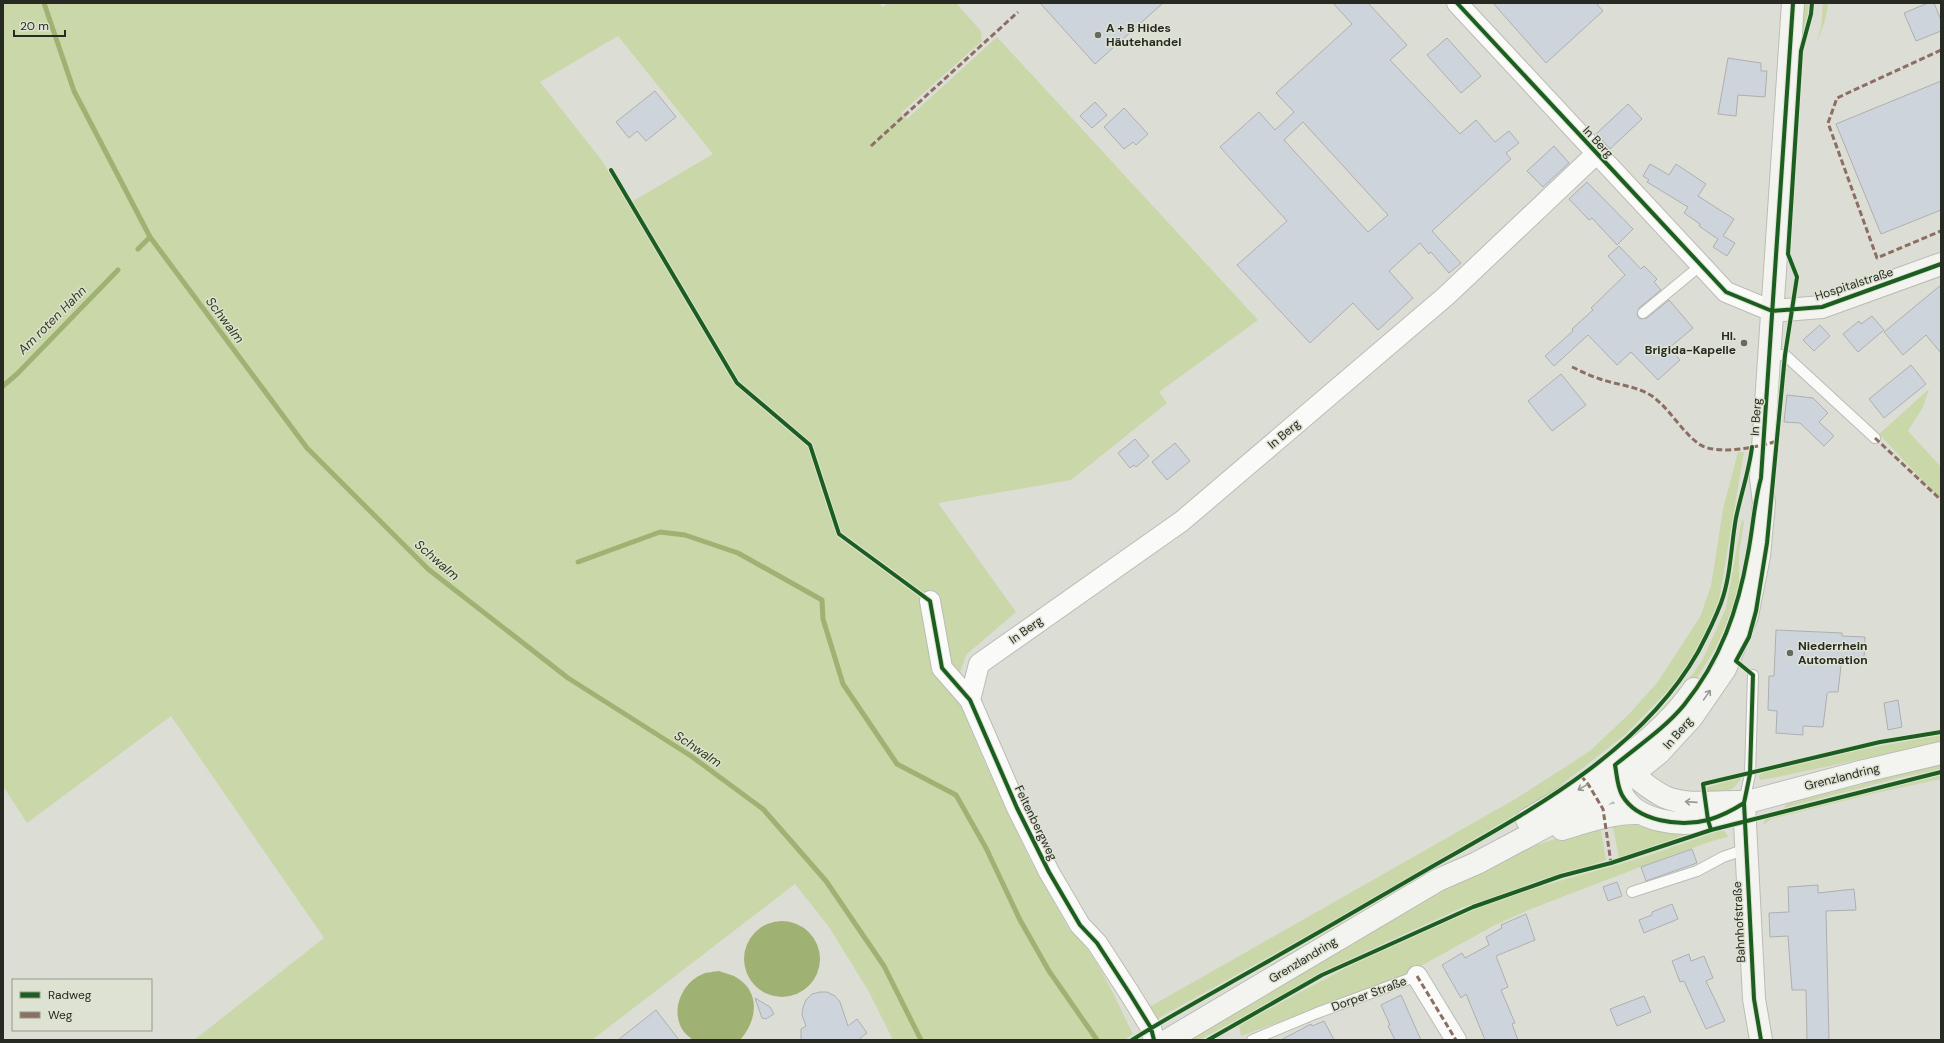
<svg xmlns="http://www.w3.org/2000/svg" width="1944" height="1043" viewBox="0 0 1944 1043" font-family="'DM Sans',sans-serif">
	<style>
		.green { fill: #c9d7a9; fill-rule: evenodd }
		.water { fill: #a0b273 }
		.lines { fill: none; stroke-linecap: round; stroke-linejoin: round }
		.stream { stroke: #a0b273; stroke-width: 5 }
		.building { fill: #ced4dc; stroke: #aeafae; fill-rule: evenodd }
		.lane-casing { stroke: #babcb5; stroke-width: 12 }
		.street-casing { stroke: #babcb5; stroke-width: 22 }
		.secondary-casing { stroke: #babcb5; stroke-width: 24 }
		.lane { stroke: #fafaf9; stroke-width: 10 }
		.street { stroke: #fafaf9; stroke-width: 20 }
		.secondary { stroke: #f3f4f0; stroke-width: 22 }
		.quiet { stroke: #8d6e63; stroke-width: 3; stroke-dasharray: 6 3; stroke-linecap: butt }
		.cycleway-casing { stroke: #dde2d2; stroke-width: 6 }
		.cycleway { stroke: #1b5e20; stroke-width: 4 }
		.oneway { stroke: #979994 }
		.poi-dot { fill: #666962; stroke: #dde2d2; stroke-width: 1.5 }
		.labels { text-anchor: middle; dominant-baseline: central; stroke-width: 3; stroke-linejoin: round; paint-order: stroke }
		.poi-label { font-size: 12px; font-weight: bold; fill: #272a23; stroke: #dde2d2; text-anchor: start }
		.street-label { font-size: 12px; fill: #272a23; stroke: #dde2d2 }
		.water-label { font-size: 13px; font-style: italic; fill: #333d18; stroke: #dde2d2 }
	</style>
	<rect width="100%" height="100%" fill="#dcded6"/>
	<path class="green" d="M3 3H879L883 7 888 3H956L981 31 982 41 901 113 907 119 997 37 1258 320 1159 392 1167 403 1071 480 938 503 1016 612 966 655 954 690 985 763 1029 858 1069 929C1099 956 1115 999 1133 1034L1124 1040H893L869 992 829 927 795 884 592 1040H194L324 938 171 716 27 823 3 786ZM618 36 713 154 628 204 603 162 540 82Z
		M1801 3H1809L1808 22 1802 38Z
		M1823 3H1828C1827 18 1822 30 1816 44L1821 27Z
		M1929 389 1923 407 1908 431 1941 467V500L1879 434Z
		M1738 452H1744L1719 600 1700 646 1674 684 1626 734 1543 799 1326 925 1157 1019 1146 1009 1517 798 1590 751 1630 713 1657 683 1700 617 1711 586 1723 509Z
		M1742 519 1744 522 1739 554V586L1731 613 1716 647 1694 683 1681 699 1633 739 1681 690 1702 661 1726 608Z
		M1941 735V742L1778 777 1760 780 1759 776 1763 772 1864 749Z
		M1941 764V770L1903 777 1784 808 1787 803Z
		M1941 774V779L1871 794 1771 819 1763 825 1766 817Z
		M1741 777C1735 793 1722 792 1706 795L1705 788Z
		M1600 825 1606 860 1461 908 1363 953 1199 1040H1183L1432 894 1523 849Z
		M1636 825 1655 828 1702 829 1619 858 1613 827Z
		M1719 831H1725L1728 837 1712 841 1640 867 1531 909 1495 925 1419 967 1413 974 1241 1036 1239 1025 1370 955 1455 916 1524 891 1641 858Z"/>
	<path class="water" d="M744 959a38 38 0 1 1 76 0a38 38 0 1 1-76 0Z
		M719 971C723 973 730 974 734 976 761 990 758 1020 740 1040H693C690 1037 686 1035 684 1032 669 1012 682 982 703 974 707 972 714 972 719 971Z"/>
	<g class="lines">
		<path class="stream" d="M44 3 74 91 150 237 307 448 428 569 568 678 691 756 763 809 826 881 884 966 921 1040
			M138 249 150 237
			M3 386 17 374 118 270
			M578 562 660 532 685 535 738 553 822 600 823 619 843 684 897 764 956 795 986 848 1020 920 1049 971 1097 1040"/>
	</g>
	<path class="building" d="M1040 3H1163L1095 64Z
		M1333 3H1368L1407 45 1390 60 1460 134 1476 120 1495 142 1509 131 1519 143 1506 153 1511 159 1432 231 1461 263 1449 273 1431 252 1429 254 1420 243 1389 271 1413 298 1378 330 1353 303 1310 343 1237 265 1287 221 1220 147 1259 112 1275 130 1294 112 1276 93 1352 24ZM1303 122 1388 215 1368 232 1284 140Z
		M1493 3H1596L1603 11 1546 63Z
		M1928 3H1934L1941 20V31L1916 41 1904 13Z
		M1447 38 1481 76 1461 93 1427 55Z
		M1728 58 1761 63V71H1767L1765 97 1738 95 1736 116 1718 114Z
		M1941 81V210L1881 234 1836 124Z
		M655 91 676 117 646 141 637 131 629 138 616 122Z
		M1095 102 1107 115 1092 128 1080 116Z
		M1628 104 1642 119 1610 149 1596 134Z
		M1124 108 1148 134 1136 145 1133 142 1124 149 1104 127Z
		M1554 146 1569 163 1543 187 1527 171Z
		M1650 164 1669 175 1676 164 1706 184 1698 196 1734 219 1723 236 1735 243 1727 256 1713 247 1718 239 1699 226 1700 224 1684 213 1688 207 1647 182 1649 180 1643 176Z
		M1587 182 1633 229 1617 245 1592 218 1589 220 1569 199Z
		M1619 246 1641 269 1644 266 1657 279 1654 282 1661 290 1639 308 1637 314 1638 317 1641 319 1647 318 1669 300 1693 328 1669 348 1680 360 1658 380 1631 352 1617 365 1588 335 1554 366 1545 356 1573 331 1572 329 1593 310 1591 308 1625 275 1608 256Z
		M1941 285V353L1926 335 1903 355 1884 332Z
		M1872 316 1884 330 1858 352 1843 334 1859 321 1861 324Z
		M1820 325 1830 336 1814 351 1803 340Z
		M1911 365 1926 384 1884 418 1869 399Z
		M1561 374 1586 405 1552 431 1528 401Z
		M1787 395 1813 398 1828 413 1819 422 1834 436 1824 446 1800 423 1784 422Z
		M1135 439 1149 456 1136 467 1134 465 1130 468 1118 453Z
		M1175 443 1190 461 1167 480 1152 462Z
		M1776 630 1842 633V636L1865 637 1864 658 1842 657 1838 692H1829L1827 694 1823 727 1803 726V735L1776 733 1777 711 1768 710 1769 676H1774Z
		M1898 700 1902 727 1888 730 1884 703Z
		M1692 849 1697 863 1646 881 1641 867Z
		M1617 882 1622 896 1608 901 1603 887Z
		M1818 885V893L1854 889 1856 910 1826 911 1829 1040H1807L1806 990H1792L1788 936 1770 937 1769 913 1789 912 1788 887Z
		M1672 904 1678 919 1644 933 1639 920 1652 915V912Z
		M1526 914 1535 940 1496 956 1508 987 1501 990 1515 1023 1512 1024 1518 1040H1485L1466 994 1461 998 1442 965 1462 953 1465 958 1489 945 1486 937 1502 928 1501 925Z
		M1689 954 1691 961 1704 956 1713 978 1706 981 1725 1021 1706 1029 1684 981 1680 982 1672 961Z
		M820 992H827L835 996 840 1002 848 1026 857 1019 867 1033 858 1040H801V1029L806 1026 802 1015 803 1007 806 1000 812 994Z
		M1401 995 1421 1040H1395L1388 1026 1390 1025 1381 1005Z
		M1644 996 1651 1012 1617 1026 1610 1009Z
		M755 998 770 1007 774 1014 766 1019 762 1018Z
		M656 1010 679 1040H618Z
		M1324 1021 1334 1040H1281L1311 1024 1312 1026Z"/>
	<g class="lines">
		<defs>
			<path id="lane" d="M1643 313 1701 265
				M1770 355H1785L1875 438
				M1744 803 1750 774 1753 675
				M1632 892 1697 871 1723 857 1746 849
				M1252 1040 1317 1013 1417 976"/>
			<path id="street" d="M1457 3 1726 292 1772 311
				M930 601 942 668 970 700 1017 808 1049 872 1080 925 1097 943 1130 994 1151 1028 1154 1040
				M970 700 979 664 1182 521 1446 296 1596 154
				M1417 976 1456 1040"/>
			<path id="secondary" d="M1772 311 1822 307 1941 264
				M1621 768C1637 776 1648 789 1665 797 1688 807 1717 801 1741 802
				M1616 770C1617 778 1618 786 1622 794 1636 822 1681 827 1708 820 1721 816 1733 810 1744 803L1860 772 1941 753
				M1744 803 1754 999 1761 1040
				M1527 820C1587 784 1653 748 1694 689
				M1562 829C1588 821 1613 812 1641 813
				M1168 1040 1438 880 1477 863 1597 799 1633 774 1659 753 1692 717 1725 669 1747 616 1759 556 1764 503 1761 478 1793 3"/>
		</defs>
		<use href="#lane" class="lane-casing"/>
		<use href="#street" class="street-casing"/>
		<use href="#secondary" class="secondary-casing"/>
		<use href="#lane" class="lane"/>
		<use href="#street" class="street"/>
		<use href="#secondary" class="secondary"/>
		<path class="quiet" d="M1941 50 1837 98 1828 123 1877 258 1941 231
			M871 146 1018 12
			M1572 367C1581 371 1590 376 1600 379 1617 385 1637 386 1652 396 1670 409 1681 431 1699 444 1716 456 1759 447 1777 441
			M1875 438 1941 500
			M1581 776 1588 784 1603 809 1611 863
			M1417 976 1456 1040"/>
		<defs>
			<path id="cycleway" d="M1457 3 1726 292 1772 311 1822 307 1941 264
				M611 170 737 383 810 445 839 534 930 601 942 668 970 700 1017 808 1049 872 1080 925 1097 943 1130 994 1151 1028 1154 1040
				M1744 803C1733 810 1722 816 1708 820 1681 827 1637 822 1622 795 1617 786 1617 775 1615 765 1638 746 1665 728 1684 705 1721 659 1738 610 1748 553 1753 528 1754 503 1761 478L1793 3
				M1711 830 1941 772
				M1132 1040C1173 1014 1216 991 1258 967 1315 935 1371 902 1428 869 1526 813 1640 754 1698 652 1706 637 1715 619 1721 603 1731 576 1731 545 1736 518 1741 494 1749 471 1752 447
				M1208 1040 1322 975 1473 907 1561 876 1611 863 1711 830 1708 820 1703 784 1880 742 1941 732
				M1761 1040 1754 999 1745 822 1744 803 1750 774 1753 675 1736 661 1749 637 1756 611 1767 543 1785 355 1797 277 1788 254 1801 51 1811 14 1812 3"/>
		</defs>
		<use href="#cycleway" class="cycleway-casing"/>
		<use href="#cycleway" class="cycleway"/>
	</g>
	<defs><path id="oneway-shaft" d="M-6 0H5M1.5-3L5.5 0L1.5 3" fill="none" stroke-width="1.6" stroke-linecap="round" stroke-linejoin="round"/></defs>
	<g class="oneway">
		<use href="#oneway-shaft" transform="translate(1707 695) rotate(-55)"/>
		<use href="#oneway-shaft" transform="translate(1583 787) rotate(149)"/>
		<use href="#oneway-shaft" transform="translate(1691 802) rotate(-176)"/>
	</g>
	<g class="poi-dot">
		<circle cx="1098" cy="35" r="4"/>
		<circle cx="1744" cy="343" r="4"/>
		<circle cx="1790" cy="653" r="4"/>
	</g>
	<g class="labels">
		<g class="poi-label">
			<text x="1106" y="28">A + B Hides<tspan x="1106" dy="14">Häutehandel</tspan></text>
			<text x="1736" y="336" text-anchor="end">Hl.<tspan x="1736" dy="14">Brigida-Kapelle</tspan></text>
			<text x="1798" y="646">Niederrhein<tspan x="1798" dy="14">Automation</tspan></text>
		</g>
		<g class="street-label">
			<text transform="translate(1598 142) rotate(47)">In Berg</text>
			<text transform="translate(1854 284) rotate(-18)">Hospitalstraße</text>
			<text transform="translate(1756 417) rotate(-86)">In Berg</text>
			<text transform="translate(1284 434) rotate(-40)">In Berg</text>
			<text transform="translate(1026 630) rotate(-35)">In Berg</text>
			<text transform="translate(1678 733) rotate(-49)">In Berg</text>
			<text transform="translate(1842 777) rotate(-14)">Grenzlandring</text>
			<text transform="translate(1036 823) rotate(64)">Feltenbergweg</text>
			<text transform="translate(1739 922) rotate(-93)">Bahnhofstraße</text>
			<text transform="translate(1303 960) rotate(-31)">Grenzlandring</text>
			<text transform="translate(1369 994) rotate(-20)">Dorper Straße</text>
		</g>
		<g class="water-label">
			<text transform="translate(52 320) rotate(-45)">Am roten Hahn</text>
			<text transform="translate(225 320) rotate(53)">Schwalm</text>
			<text transform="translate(437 560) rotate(41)">Schwalm</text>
			<text transform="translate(698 749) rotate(34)">Schwalm</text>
		</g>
	</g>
	<rect width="1944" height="1043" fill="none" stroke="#272a23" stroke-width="8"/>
	<rect x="12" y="979" width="140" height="52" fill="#dde2d2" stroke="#94988c"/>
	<rect x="20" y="992" width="20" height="6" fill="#1b5e20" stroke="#94988c"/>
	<text x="48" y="999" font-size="12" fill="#272a23">Radweg</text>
	<rect x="20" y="1012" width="20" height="6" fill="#8d6e63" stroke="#94988c"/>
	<text x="48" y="1019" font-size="12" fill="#272a23">Weg</text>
	<path d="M14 30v6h51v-6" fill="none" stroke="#272a23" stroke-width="2"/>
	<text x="20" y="30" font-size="12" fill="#272a23" stroke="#dde2d2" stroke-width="3" paint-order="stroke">20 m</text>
</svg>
